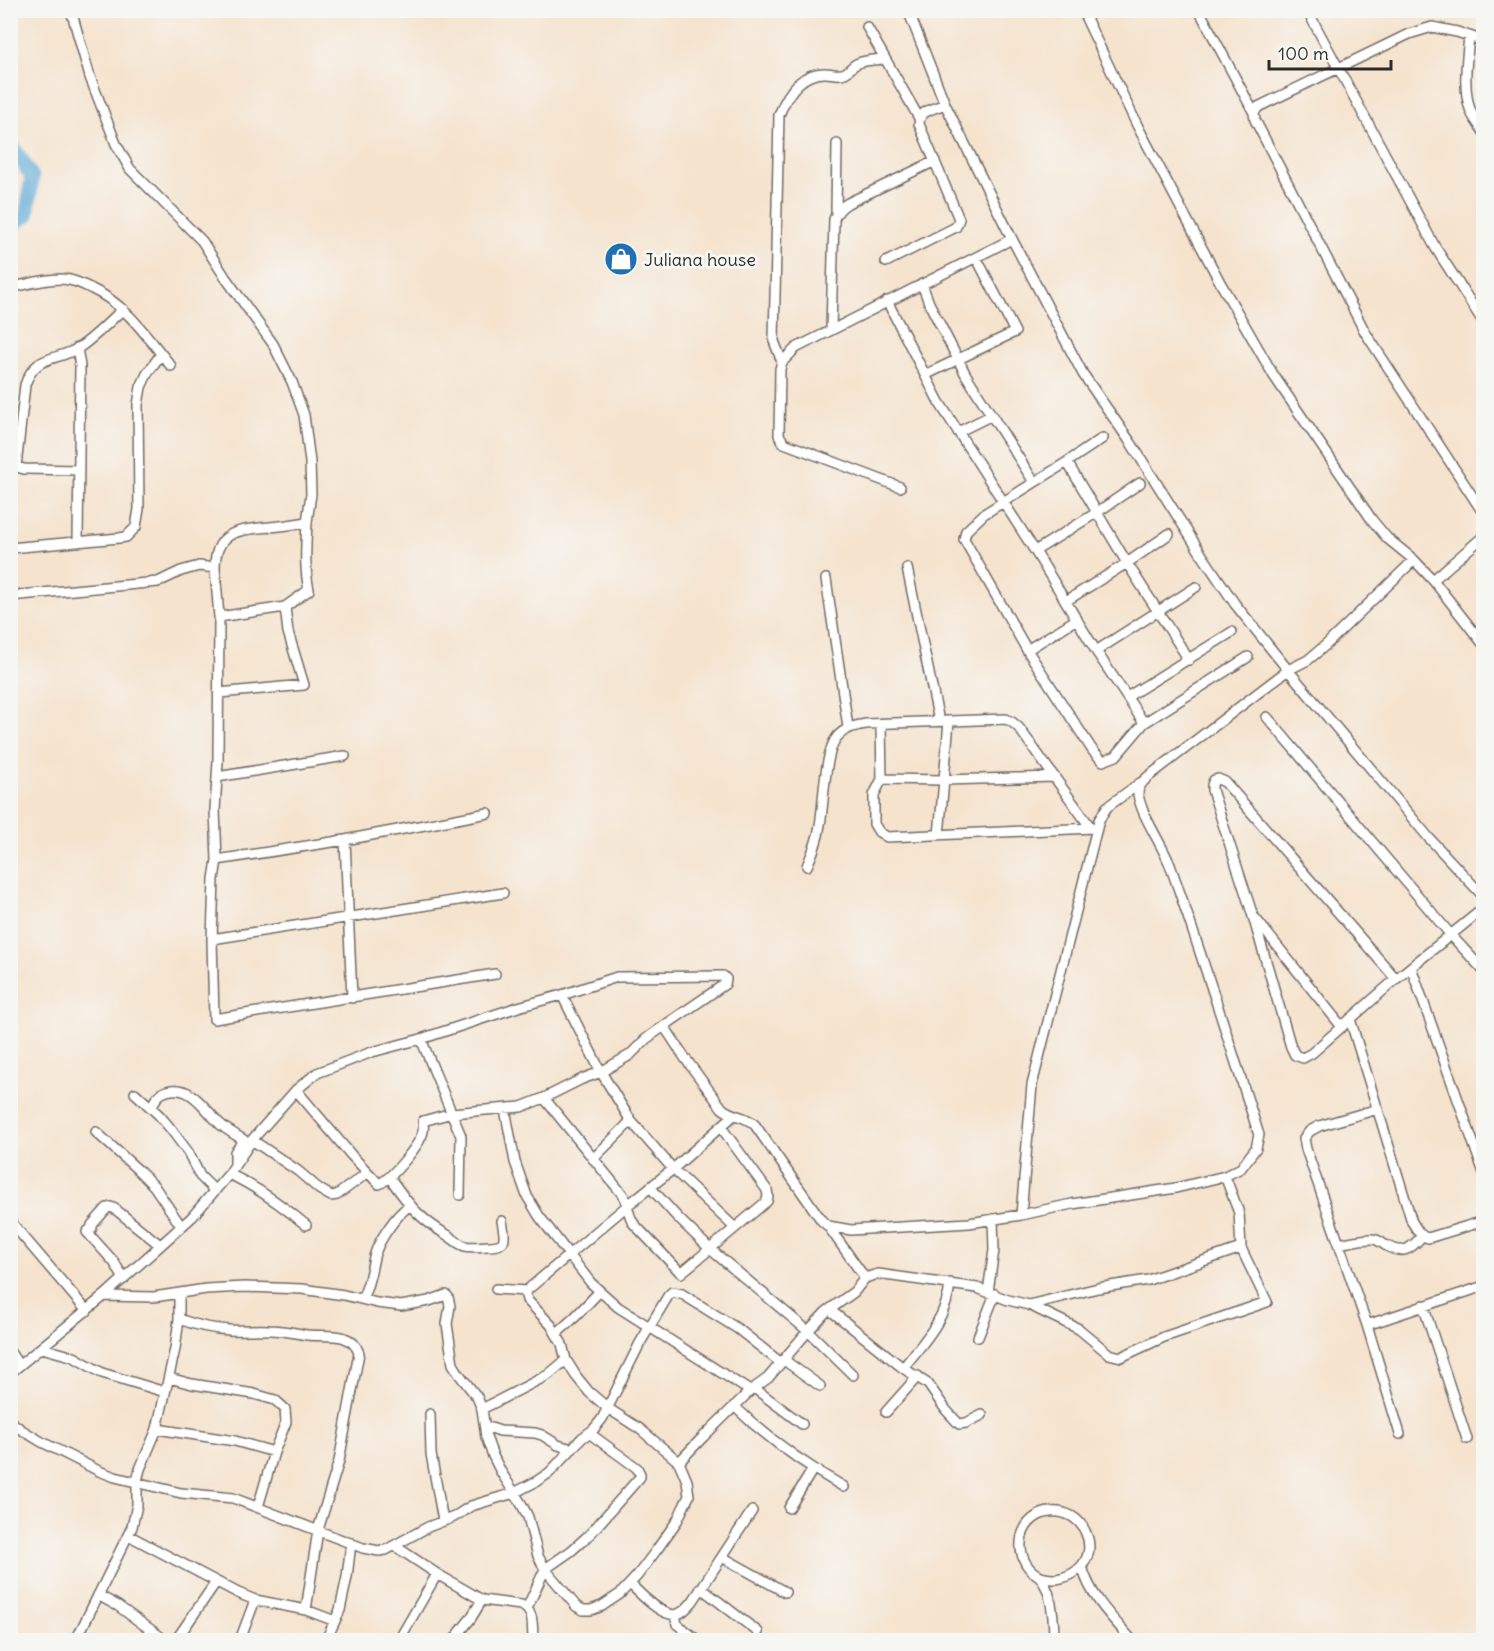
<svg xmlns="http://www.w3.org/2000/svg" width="1494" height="1651" viewBox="0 0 1494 1651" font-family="Delius,sans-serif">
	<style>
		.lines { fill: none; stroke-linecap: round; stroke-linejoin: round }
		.river { stroke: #5da9d6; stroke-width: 15 }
		.minor-casing { stroke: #726b64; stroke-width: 12 }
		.minor { stroke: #fff; stroke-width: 9 }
		.labels { text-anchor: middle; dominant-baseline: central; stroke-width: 6; stroke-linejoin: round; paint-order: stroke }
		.poi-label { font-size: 18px; fill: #2b2b2b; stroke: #f6f6f2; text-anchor: start }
	</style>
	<rect width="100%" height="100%" fill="#f6f6f2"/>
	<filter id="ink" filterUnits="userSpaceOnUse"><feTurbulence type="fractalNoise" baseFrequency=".0167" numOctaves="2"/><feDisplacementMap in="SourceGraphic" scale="12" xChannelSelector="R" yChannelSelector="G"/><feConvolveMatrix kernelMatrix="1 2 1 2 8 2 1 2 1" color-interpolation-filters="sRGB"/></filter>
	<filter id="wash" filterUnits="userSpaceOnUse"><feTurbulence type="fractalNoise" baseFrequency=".008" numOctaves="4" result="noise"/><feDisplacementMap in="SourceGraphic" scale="24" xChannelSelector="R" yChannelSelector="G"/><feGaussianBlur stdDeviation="1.35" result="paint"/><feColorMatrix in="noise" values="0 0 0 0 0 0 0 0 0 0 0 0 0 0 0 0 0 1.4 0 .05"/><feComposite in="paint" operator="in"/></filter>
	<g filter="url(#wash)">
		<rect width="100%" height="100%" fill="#f5e3ce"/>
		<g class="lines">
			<path class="river" d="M10 142 32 177 27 215 10 226"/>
		</g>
	</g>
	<g filter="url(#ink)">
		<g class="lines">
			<defs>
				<path id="minor" d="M1082 10 1138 127 1221 284 1274 376 1372 520 1387 538 1414 560 1433 580 1484 645
					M1199 10 1254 113 1255 120 1365 332 1484 514
					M1307 10 1435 247 1484 323
					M867 27 919 118
					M1469 36C1467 60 1462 88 1471 112 1474 119 1479 125 1484 132
					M1254 113 1258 107 1409 34 1432 27 1457 32 1484 41
					M836 213 837 144
					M1012 239 1083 374 1131 443 1202 555 1235 604 1288 670 1429 838 1484 897
					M886 262 956 227 959 219 919 124C919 110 934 109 945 104
					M922 284 929 303 966 375 1034 482
					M10 288C27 284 44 279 61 279 72 279 82 284 92 289 127 305 147 337 171 366
					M887 301 939 402 1035 551 1096 651 1144 723 1248 657
					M831 330 834 219C837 211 841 207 848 203L935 161
					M77 348 80 366 78 542
					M782 362 774 341 779 115C787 94 801 72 826 73 832 73 839 76 845 73 849 71 852 66 856 64 864 60 875 60 884 59
					M925 375 1015 332 976 257
					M958 432 992 415
					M1103 438 1067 462 984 514 966 531 964 539 1027 650 1093 751 1103 761 1116 756 1144 723
					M1067 462 1127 563 1189 660
					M13 466 24 469 79 470
					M16 467 25 385C35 353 57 362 80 347 96 336 109 322 123 309
					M900 487 784 443 779 435 780 369 782 362 796 348 1012 239 945 104 908 10
					M10 548 119 538 126 537 136 527 139 509 138 405 141 387 147 374 161 354
					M1035 551 1096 513 1140 483
					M215 568 219 617 218 761 215 810 217 860 214 879 212 939 214 1019 495 974
					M907 568 939 721
					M826 579 848 727
					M1433 580 1484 536
					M10 596 158 582 181 571 199 566 215 568C215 530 240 530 270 527 282 526 295 524 307 522L311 494 310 462 304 415 292 382 273 344 225 277 202 241 130 169 116 144 90 77 71 10
					M1066 601 1127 563 1169 534
					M219 617 285 607
					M1027 650 1077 619
					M1096 651 1196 587
					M219 693 304 685 288 632 285 607 309 590C304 567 306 545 307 522
					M1127 697 1232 632
					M1267 717 1450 934 1484 971
					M949 721 944 780 1055 777
					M881 724 882 779 874 795V824L879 832 887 837 1094 828
					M217 777 345 756
					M882 779 944 780 939 835
					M345 840 352 998
					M217 860 345 840 488 813
					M807 866C813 852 818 840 820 825 824 804 824 753 837 737 845 728 854 726 866 724L1006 719 1012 722 1019 728 1091 828
					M1255 918 1342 1027
					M212 939 503 893
					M1411 967 1484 1173
					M1396 979 1225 782 1218 779 1214 780 1212 785V790L1252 913 1291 1047 1295 1055 1303 1058 1312 1053 1396 979 1484 908
					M562 995 601 1072 631 1121 673 1169 735 1228 710 1249 678 1218 650 1187
					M1350 1019 1412 1222C1417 1229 1419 1236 1428 1238L1484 1221
					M421 1039 461 1136 460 1195
					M296 1090 352 1156 379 1184C391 1179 421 1144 423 1131 424 1128 423 1125 423 1121L452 1113 521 1107 544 1098 582 1079 601 1072 630 1055 646 1039 664 1026 685 1058 722 1108C733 1118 744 1114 755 1125L822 1221 828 1226 851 1230 969 1223 1021 1215 1072 1204 1176 1188 1225 1176 1241 1168 1256 1148 1259 1135C1230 1045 1202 954 1170 865 1162 844 1141 815 1138 794 1137 785 1146 778 1153 773L1288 670 1308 660 1327 644 1414 560
					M135 1093 159 1115 170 1128 188 1152 200 1176 215 1191
					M544 1098 623 1195C629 1205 627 1214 634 1224L681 1273 710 1249 808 1331 853 1375
					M152 1108C154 1100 159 1093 167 1091 192 1084 205 1110 220 1124 228 1131 236 1135 244 1140L235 1152V1162
					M505 1109 515 1162 527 1196 539 1216 591 1283 618 1307 750 1391
					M1378 1109 1319 1126 1310 1131 1304 1138 1306 1149 1367 1325 1400 1434
					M721 1127 767 1190 768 1196 767 1201 735 1228
					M96 1132 138 1170 154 1186 181 1226
					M252 1140 298 1171 319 1189 331 1196 337 1195 367 1173
					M593 1159 631 1121
					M229 1174C257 1187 282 1205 306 1225
					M390 1178C409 1205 419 1219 449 1236 453 1239 460 1245 465 1246 471 1248 481 1246 488 1246 508 1246 505 1238 502 1221
					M1021 1215 1032 1085 1099 820 1107 807 1140 783
					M10 1221 87 1311
					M828 1226 865 1278
					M1338 1244C1349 1242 1361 1239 1372 1239 1377 1239 1381 1242 1385 1245 1403 1255 1410 1250 1422 1236
					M124 1279 114 1262 87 1232 92 1228V1225L107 1208 111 1207 115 1209 160 1245
					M496 1289 526 1291
					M988 1292 994 1250 993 1219
					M104 1296 154 1297 206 1289 244 1287 302 1289 344 1295 377 1303 401 1306 429 1301 446 1295 448 1297 450 1306 447 1324 453 1364 459 1374 477 1397 482 1409 486 1437 493 1456 501 1472 522 1505 528 1517 538 1556 545 1569 576 1606 583 1610H591L602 1606 620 1594 637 1576 658 1548 677 1521 685 1504 689 1496 687 1481 679 1462 640 1429 609 1409 589 1392 576 1376 566 1360 562 1344 551 1325 527 1300 526 1296V1291L628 1205 673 1169 734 1115
					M362 1299C369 1285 371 1272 374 1257 378 1241 396 1215 409 1206
					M1029 1305 1098 1288 1148 1280 1241 1248
					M1423 1305 1467 1439
					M830 1310 903 1368 928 1384 946 1410 959 1424 966 1423 982 1415
					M179 1319C195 1325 211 1329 229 1330 243 1331 256 1329 270 1330 283 1330 295 1333 307 1335 326 1337 351 1330 359 1353L339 1461 318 1530 306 1610
					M1367 1325 1484 1286
					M556 1334 575 1317 600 1291
					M978 1337 995 1294
					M42 1348 74 1357 102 1373 165 1392
					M10 1352 19 1366
					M784 1360 820 1386
					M903 1368C923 1343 948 1317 950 1283
					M10 1373 104 1296 192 1217 229 1174 252 1140 296 1090 317 1073 372 1052 421 1039 518 1007 562 995 617 977 723 976 726 979 725 984 664 1026
					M169 1378 192 1384 254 1394 275 1400 285 1409 286 1422 274 1452 258 1507
					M754 1388 802 1424
					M734 1406C767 1438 805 1465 844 1487
					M482 1409 548 1375 566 1360
					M886 1412 918 1376
					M430 1414 431 1454 443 1521
					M10 1421 22 1430 40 1441 99 1471 115 1477 181 1493 233 1498 363 1548 379 1551 386 1550 428 1527 454 1517 471 1506 514 1493 537 1481 549 1473 582 1438 593 1430 602 1419 640 1343 668 1296 672 1292 682 1294 738 1329 781 1363
					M485 1426 500 1431 535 1433 542 1435 558 1445 572 1449
					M157 1429 235 1441 274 1452
					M679 1462 703 1437 750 1391 768 1378 808 1331 826 1312 854 1292 865 1278 878 1274 977 1288 1008 1300 1029 1305 1079 1329 1109 1354 1121 1357 1164 1337 1267 1302 1241 1248 1239 1213 1225 1176
					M789 1508 813 1469
					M128 1535 238 1593 255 1600 306 1610 335 1621
					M395 1546 437 1574 482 1600 521 1605C535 1611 532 1627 533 1640
					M722 1557 785 1592
					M1082 1566C1089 1595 1113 1619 1132 1640
					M1041 1577C1069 1586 1100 1561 1085 1531 1072 1503 1030 1506 1022 1536 1019 1548 1022 1561 1031 1570 1034 1573 1039 1575 1041 1578 1044 1583 1048 1590 1049 1595 1053 1609 1054 1626 1054 1640
					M630 1584C640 1593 663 1619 678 1614 684 1612 689 1606 693 1601L752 1511
					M701 1588 758 1632
					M98 1595 118 1606 165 1640
					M527 1608 545 1569 571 1551 590 1534 640 1477V1474L637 1468 589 1433
					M675 1615 677 1624 697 1640
					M76 1640 132 1527 137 1505V1481L140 1469 157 1429 175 1349 179 1319V1294
					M176 1640 216 1582
					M240 1640 255 1600
					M326 1640 340 1610 347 1577 351 1543
					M399 1640 437 1574
					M454 1640 471 1618 482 1600"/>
			</defs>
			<use href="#minor" class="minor-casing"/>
			<use href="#minor" class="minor"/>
		</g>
	</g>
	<defs>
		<symbol id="shop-disc" viewBox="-11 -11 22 22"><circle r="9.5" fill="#1f6fb2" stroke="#f6f6f2"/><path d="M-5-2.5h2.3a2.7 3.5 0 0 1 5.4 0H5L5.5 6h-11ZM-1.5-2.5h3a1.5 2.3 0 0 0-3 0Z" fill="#fff"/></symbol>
	</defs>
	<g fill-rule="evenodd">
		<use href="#shop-disc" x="602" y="240" width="38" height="38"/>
	</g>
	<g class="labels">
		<g class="poi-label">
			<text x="644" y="259">Juliana house</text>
		</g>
	</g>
	<rect width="1494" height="1651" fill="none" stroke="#f6f6f2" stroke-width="36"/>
	<path d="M1269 60v9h122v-9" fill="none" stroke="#2b2b2b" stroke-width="3"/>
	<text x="1278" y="60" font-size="18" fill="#2b2b2b" stroke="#f6f6f2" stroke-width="4.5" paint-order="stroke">100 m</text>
</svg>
